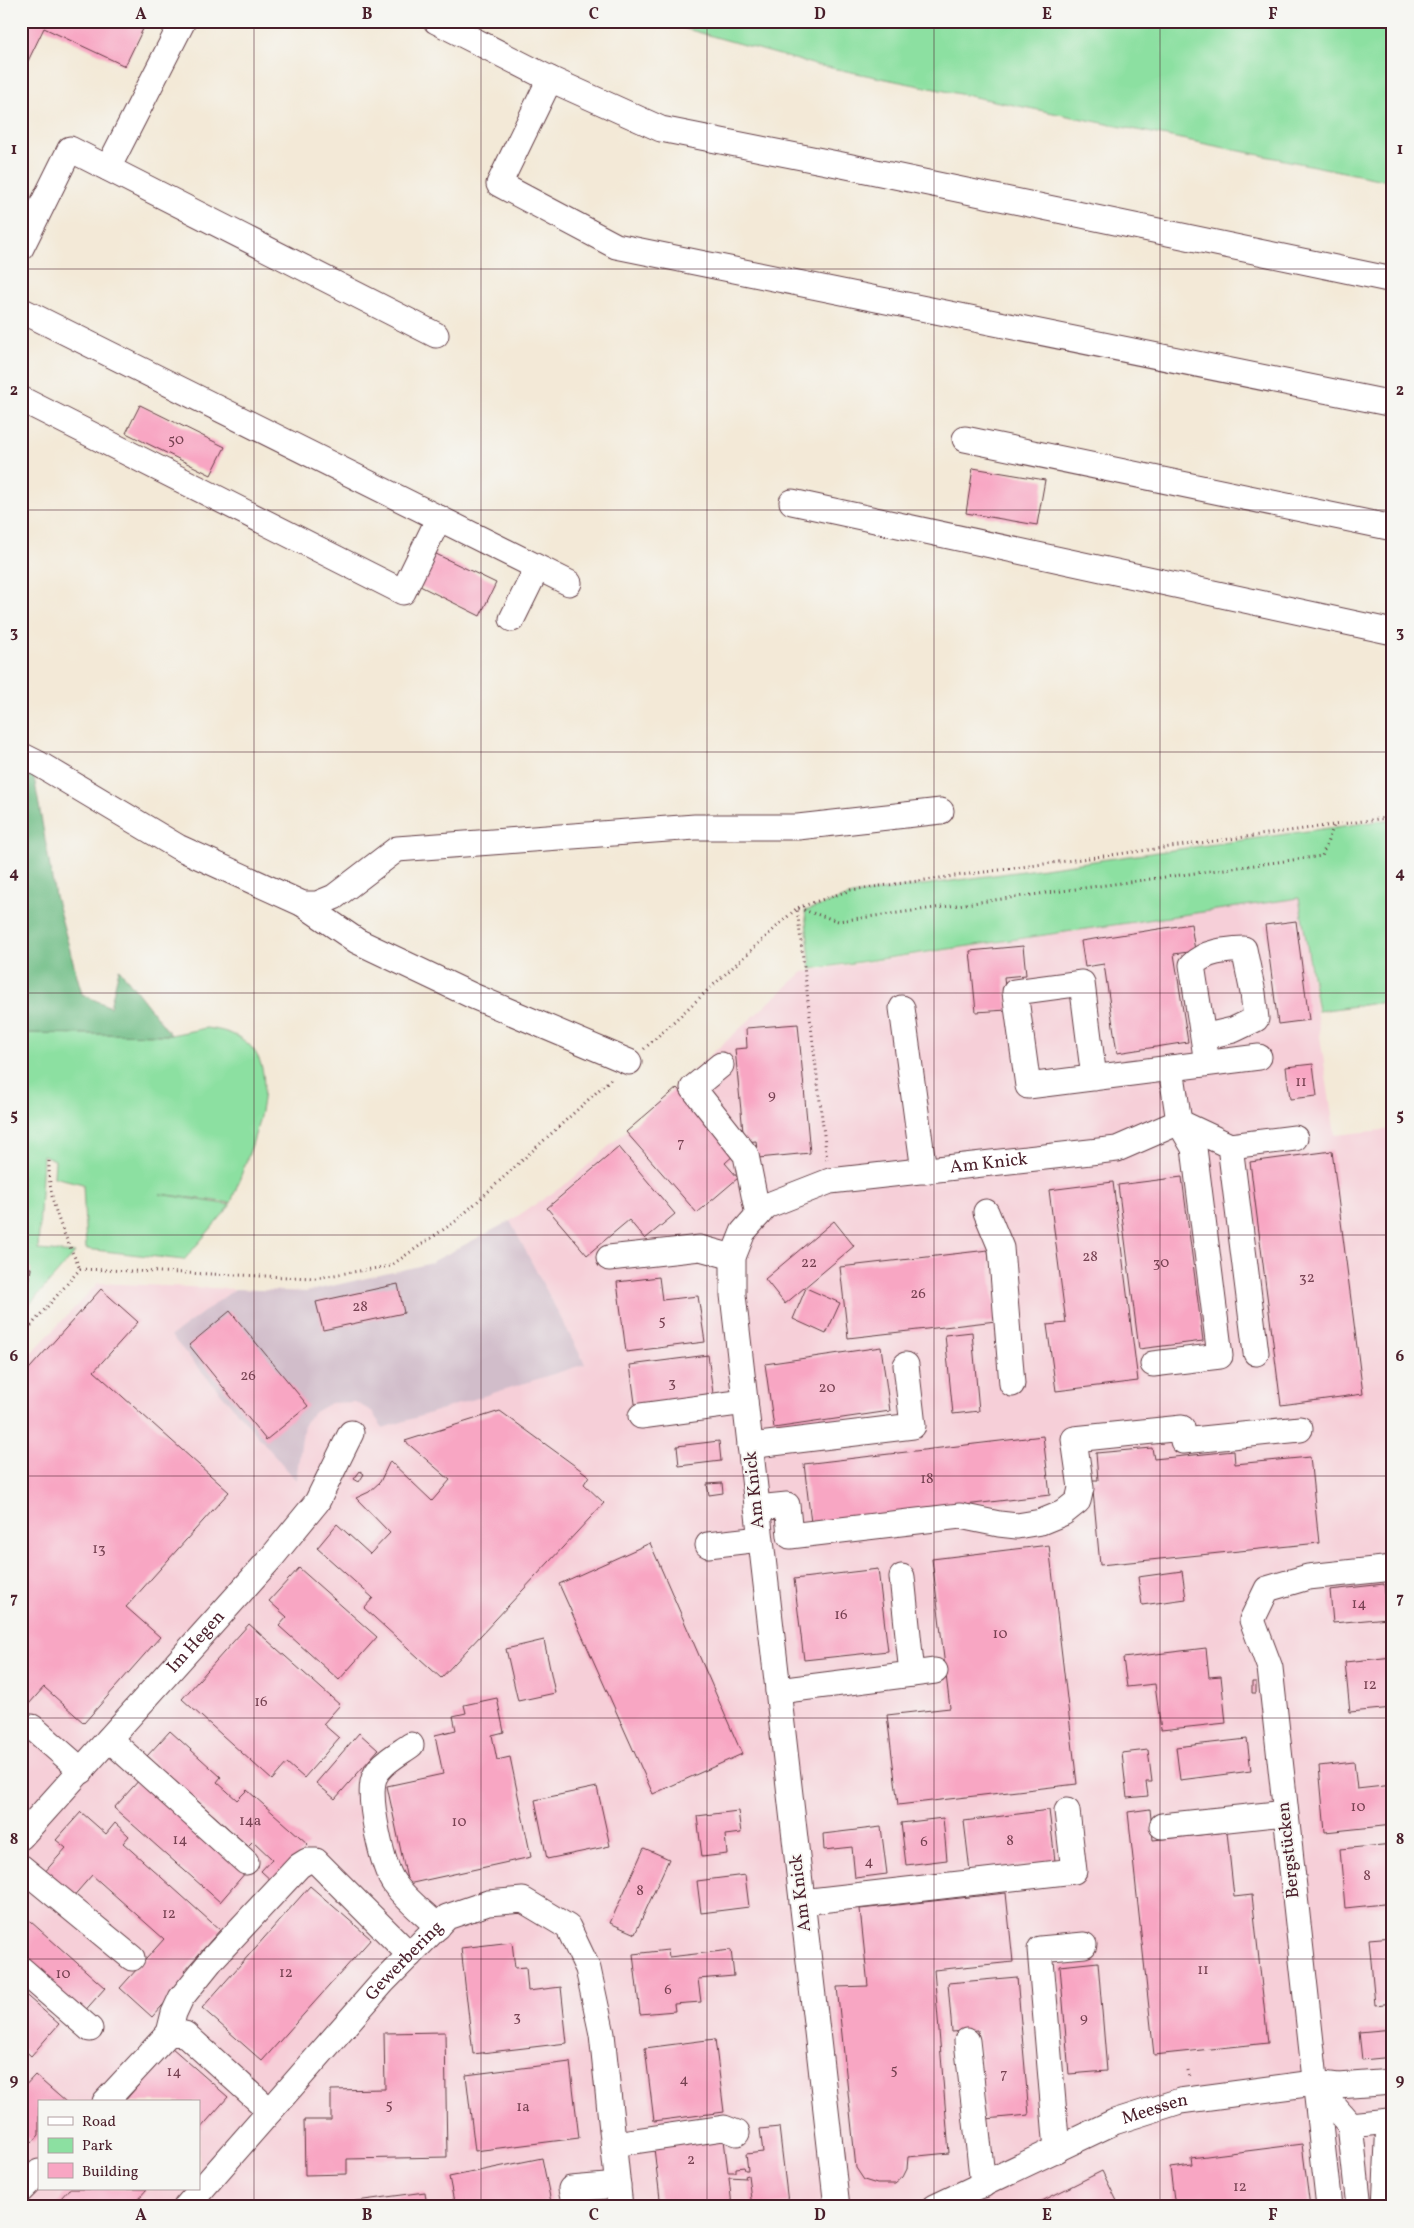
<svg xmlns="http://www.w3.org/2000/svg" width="1414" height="2228" viewBox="0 0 1414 2228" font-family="Vollkorn,serif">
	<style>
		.built { fill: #f6cfd8; fill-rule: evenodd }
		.industrial { fill: #d1bdca }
		.green { fill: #8ce0a1; stroke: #6b8066 }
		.forest { fill: #71be87; stroke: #5e6e59 }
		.building { fill: #f8a6c3 }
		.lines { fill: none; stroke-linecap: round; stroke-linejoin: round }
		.minor-casing { stroke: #633d45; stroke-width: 27 }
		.path { stroke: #633d45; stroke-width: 3; stroke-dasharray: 1 4; stroke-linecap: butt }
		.minor { stroke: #fff; stroke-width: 25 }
		.grid { fill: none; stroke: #4a1f2b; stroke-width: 1; stroke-opacity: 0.55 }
		.labels { text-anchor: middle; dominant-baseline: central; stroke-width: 4; stroke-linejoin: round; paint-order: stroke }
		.number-label { font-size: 15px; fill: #764151 }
		.street-label { font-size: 18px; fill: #4a1f2b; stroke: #f6f6f2 }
		.neatline { fill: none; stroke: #4a1f2b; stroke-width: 2 }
		.grid-label { font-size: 16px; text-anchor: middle; font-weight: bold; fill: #4a1f2b }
	</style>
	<rect width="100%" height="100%" fill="#f6f6f2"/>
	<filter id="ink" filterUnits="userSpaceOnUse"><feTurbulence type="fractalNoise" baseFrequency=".02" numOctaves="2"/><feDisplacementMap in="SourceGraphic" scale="10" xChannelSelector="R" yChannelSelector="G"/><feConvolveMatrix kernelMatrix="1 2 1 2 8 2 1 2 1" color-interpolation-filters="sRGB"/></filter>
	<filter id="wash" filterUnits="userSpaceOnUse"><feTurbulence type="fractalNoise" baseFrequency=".0096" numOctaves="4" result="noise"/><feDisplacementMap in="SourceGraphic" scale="20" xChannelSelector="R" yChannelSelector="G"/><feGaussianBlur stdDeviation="1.12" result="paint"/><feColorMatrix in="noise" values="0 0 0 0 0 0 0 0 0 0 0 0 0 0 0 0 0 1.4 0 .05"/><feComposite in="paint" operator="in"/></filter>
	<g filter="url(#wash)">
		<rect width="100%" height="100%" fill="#f3e9d7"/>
		<path class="built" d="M1299 898 1335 1135 1393 1129V2207H21V1364L98 1283 306 1292 429 1264 510 1221 569 1182 803 972ZM39 2102H199V2189H39Z"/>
		<path class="industrial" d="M510 1221 585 1364 383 1428 371 1411 355 1402 330 1403 313 1413 304 1424 296 1480 171 1336 235 1289 306 1292 428 1264Z"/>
		<path class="green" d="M658 21H1393V182L812 64Z
			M1393 819V1001L1318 1011 1299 898 811 969 805 911 852 895Z
			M206 1028C306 1038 250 1146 231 1203L160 1194 231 1205 184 1260 86 1249 83 1184 54 1177 55 1160 43 1155 38 1250 75 1253 21 1314V1033L171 1035Z"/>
		<path class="forest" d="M21 755 31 760 55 896 82 994 110 1007 119 969 171 1035 21 1033Z"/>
		<g id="blocks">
			<path class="building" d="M21 21H126L143 29 125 66 44 28 28 61 21 58Z
				M140 405 225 447 211 475 126 433Z
				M973 468 1045 480 1037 525 966 513Z
				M434 553 496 583 480 616 418 585Z
				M1296 921 1309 1020 1278 1024 1265 925Z
				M1191 924 1195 951 1174 954 1188 1042 1117 1053 1104 964 1085 967 1081 941Z
				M1023 946 1026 975 1004 977 1007 1010 976 1012 970 951Z
				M798 1024 810 1153 758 1158 756 1141 744 1142 735 1049 747 1048 746 1028Z
				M1313 1064 1317 1096 1290 1099 1286 1067Z
				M677 1088 735 1154 725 1163 738 1178 697 1213 626 1132Z
				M619 1147 675 1214 645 1239 629 1220 587 1255 547 1208Z
				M1332 1151 1363 1394 1281 1405 1250 1162Z
				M1182 1177 1203 1341 1139 1349 1118 1185Z
				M1113 1182 1138 1381 1056 1391 1047 1325 1066 1323 1049 1190Z
				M834 1221 854 1246 785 1304 765 1279Z
				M988 1250 996 1321 848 1338 840 1267Z
				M21 1267 31 1268 29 1285 21 1284Z
				M659 1277 662 1300 698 1296 705 1342 626 1352 617 1282Z
				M398 1284 404 1313 323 1330 316 1302Z
				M806 1288 840 1303 826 1334 793 1319Z
				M101 1289 138 1322 94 1371 229 1492 126 1607 160 1637 84 1723 44 1687 21 1713V1378Z
				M230 1311 308 1406 266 1440 189 1345Z
				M972 1332 979 1411 953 1414 945 1335Z
				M881 1347 890 1411 774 1428 765 1364Z
				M708 1355 714 1401 636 1411 630 1365Z
				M500 1411 589 1476 584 1484 604 1503 441 1678 364 1608 373 1598 317 1548 337 1524 370 1554 390 1533 356 1498 369 1492 380 1482 390 1461 432 1501 450 1480 405 1441Z
				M1043 1436 1050 1495 811 1523 804 1464Z
				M719 1441 721 1461 679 1466 677 1446Z
				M1152 1448 1154 1459 1234 1451 1235 1464 1310 1457 1319 1543 1100 1565 1092 1480H1098L1096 1453Z
				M360 1471 364 1474 359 1482 354 1479Z
				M722 1483 723 1493 709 1495 707 1484Z
				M650 1543 742 1754 653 1794 559 1584Z
				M1049 1545 1077 1784 898 1805 887 1715 950 1708 932 1559Z
				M299 1568 377 1637 339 1680 279 1626 287 1617 269 1601Z
				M878 1569 888 1651 804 1660 794 1579Z
				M1182 1571 1186 1599 1142 1605 1138 1577Z
				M1384 1584 1388 1618 1333 1623 1330 1590Z
				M249 1624 340 1705 323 1724 339 1738 304 1778 287 1763 272 1780 182 1699Z
				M544 1640 555 1693 518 1701 506 1649Z
				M1206 1648 1209 1677 1221 1676 1226 1723 1161 1730 1155 1684 1127 1687 1123 1658Z
				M1393 1657V1708L1350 1712 1345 1662Z
				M1252 1682H1256V1693H1252Z
				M497 1698 504 1732 492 1735 497 1760 510 1757 531 1857 408 1884 387 1786 443 1774 435 1735 456 1730 453 1716 466 1713 464 1705Z
				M170 1731 221 1777 217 1782 237 1800 247 1790 308 1844 274 1883 261 1871 272 1859 253 1841 248 1846 147 1756Z
				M359 1733 378 1750 335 1799 316 1783Z
				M1247 1739 1251 1771 1180 1780 1176 1747Z
				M1148 1750 1152 1782H1146L1148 1796 1127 1798 1122 1753Z
				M1354 1762 1357 1789 1393 1785V1825L1325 1832 1319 1766Z
				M141 1778 246 1872 220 1902 114 1808Z
				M597 1787 610 1846 547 1859 535 1800Z
				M1150 1809 1153 1840 1227 1832 1234 1897 1252 1895 1268 2043 1154 2055 1128 1812Z
				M1049 1810 1055 1861 970 1871 964 1821Z
				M738 1811 741 1833 725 1835 727 1854 702 1857 697 1816Z
				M81 1812 106 1834 115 1823 129 1836 123 1843 220 1930 185 1970 191 1974 152 2017 120 1988 164 1939 92 1875 71 1899 43 1874 66 1848 56 1840Z
				M943 1818 947 1860 906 1865 901 1823Z
				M881 1827 887 1874 855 1878 852 1847 824 1850 823 1834Z
				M1393 1844V1903L1345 1908 1340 1849Z
				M644 1848 669 1859 635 1934 610 1923Z
				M745 1875 749 1907 701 1913 697 1881Z
				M310 1886 371 1939 262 2061 202 2008Z
				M1006 1893 1013 1962 934 1970 949 2153 908 2157 907 2169 903 2177 895 2184H877L864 2180 856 2168 837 1987 868 1986 860 1909Z
				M21 1913 105 1988 82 2014 21 1960Z
				M1393 1937V2003L1375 2005 1369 1939Z
				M512 1942 515 1968 526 1967 528 1991 561 1987 567 2043 473 2054 461 1948Z
				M668 1950 669 1957 731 1950 734 1976 698 1979 701 2002 674 2004 675 2011 640 2014 633 1954Z
				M1098 1962 1107 2071 1069 2074 1060 1966Z
				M1017 1977 1029 2115 986 2119 978 2030 952 2032 948 1983Z
				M21 1991 59 2024 31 2056 21 2047Z
				M1393 2029V2057L1362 2060 1359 2032Z
				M445 2032 447 2157 347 2159V2174L305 2175 304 2120H331V2090L385 2089 384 2033Z
				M715 2039 724 2112 654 2121 645 2048Z
				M171 2047 228 2097 199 2130V2102H124Z
				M570 2062 579 2138 475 2151 466 2075Z
				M35 2075 66 2102H39V2135L33 2142 21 2131V2090Z
				M779 2127 788 2203 752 2207 748 2175 745 2176 746 2178 729 2177 732 2207H661L653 2140 723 2132 728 2172H736V2168L744 2167 745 2170H748L746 2154 763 2152 760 2129Z
				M1302 2144 1310 2207H1175L1170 2168 1192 2165 1191 2158Z
				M542 2158 552 2207H455L449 2177Z
				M1102 2171 1120 2207H1030Z
				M69 2189H147L131 2207H53Z
				M425 2192 427 2207H318V2206Z"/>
		</g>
	</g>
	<g filter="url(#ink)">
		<use href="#blocks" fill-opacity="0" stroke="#633d45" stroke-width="1"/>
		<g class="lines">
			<defs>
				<g id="minor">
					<path d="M436 21 550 79 661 129 842 165 1393 280"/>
					<path d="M550 79 499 184 616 246 1393 404"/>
					<path d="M108 168 183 21"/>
					<path d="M21 248 70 149 436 335"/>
					<path d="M21 310 569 583"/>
					<path d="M21 399 403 592 439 518"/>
					<path d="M965 439 1393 528"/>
					<path d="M792 502 1393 632"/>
					<path d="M512 619 537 568"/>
					<path d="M21 755 39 764 178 847 303 904H317L334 897 397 849 695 827H798L941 811"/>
					<path d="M303 904 357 941 473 996 629 1062"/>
					<path d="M902 1008 924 1171"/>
					<path d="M1203 1037 1233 1030 1256 1019 1253 993 1244 949C1225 950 1206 951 1192 965L1207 1063"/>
					<path d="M721 1065 693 1088 746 1155 758 1215"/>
					<path d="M1094 1078 1082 983 1015 992 1028 1086 1259 1057"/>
					<path d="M1179 1122 1230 1146 1256 1353"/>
					<path d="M1230 1146 1295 1138"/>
					<path d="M986 1212 1001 1248 1012 1384"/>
					<path d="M609 1258 700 1248 733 1257"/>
					<path d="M1153 1364 1220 1356 1194 1148 1179 1122 1171 1068"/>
					<path d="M641 1416 745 1402"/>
					<path d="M750 1446 913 1426 906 1365"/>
					<path d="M757 1508 787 1505 790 1536 960 1516 999 1524 1017 1526 1041 1522 1063 1513 1078 1501 1081 1488 1074 1439 1182 1428 1183 1441 1300 1429"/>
					<path d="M708 1545 760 1539"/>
					<path d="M912 1674 935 1671"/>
					<path d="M778 1691 912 1674 902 1577"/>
					<path d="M32 1727 82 1771"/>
					<path d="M109 1739 246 1862"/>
					<path d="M411 1745C399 1754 376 1765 373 1782 369 1803 382 1866 394 1883 405 1899 424 1913 438 1927"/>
					<path d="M1162 1826 1285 1813"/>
					<path id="s1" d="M21 1837 272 1557 317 1502 351 1433"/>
					<path d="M21 1867 132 1958"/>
					<path d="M802 1902 1074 1871 1067 1811"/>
					<path d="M21 1969 90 2029"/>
					<path d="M169 2033 174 2013 181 1998 214 1957 299 1866 307 1861H316L410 1955"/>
					<path d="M967 2041 983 2185"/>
					<path d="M1314 2083 1350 2125 1359 2207"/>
					<path d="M105 2102 169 2033 185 2034 270 2111"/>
					<path d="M1350 2125 1389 2121 1385 2207"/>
					<path d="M614 2144 724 2128 737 2133"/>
					<path d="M1057 2150 1040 1949 1084 1945"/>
					<path d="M21 2190 39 2172"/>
					<path id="s2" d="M186 2207 383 1982 447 1917 488 1903 523 1900 568 1927 588 1969 602 2034 620 2207"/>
					<path d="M575 2207 571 2189 618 2185"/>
					<path id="s3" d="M837 2207 733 1295V1257L743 1232 766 1206 830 1181 1117 1149 1179 1122"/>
					<path id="s4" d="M935 2207 1114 2122 1180 2101 1314 2083 1338 2086 1393 2082"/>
					<path d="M1329 2207 1270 1668 1252 1620 1267 1589 1308 1577 1393 1568"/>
				</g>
			</defs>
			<use href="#minor" class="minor-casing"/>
			<path class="path" d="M644 1049 797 908 838 921 1322 856 1334 825
				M827 1160 797 908 851 890 1393 817
				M49 1161C48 1204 63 1231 80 1269
				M21 1337 80 1269 315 1278 390 1266 456 1221 613 1077
				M1188 2070 1189 2079"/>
			<use href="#minor" class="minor"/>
		</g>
	</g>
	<path class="grid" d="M254 21V2207M481 21V2207M707 21V2207M934 21V2207M1160 21V2207M21 269H1393M21 510H1393M21 752H1393M21 993H1393M21 1235H1393M21 1476H1393M21 1718H1393M21 1959H1393"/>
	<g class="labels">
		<g class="number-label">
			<text x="176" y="440">50</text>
			<text x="1301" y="1082">11</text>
			<text x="772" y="1095">9</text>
			<text x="681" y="1143">7</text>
			<text x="1090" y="1257">28</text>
			<text x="809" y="1263">22</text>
			<text x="1161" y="1263">30</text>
			<text x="1307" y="1278">32</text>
			<text x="918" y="1294">26</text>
			<text x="360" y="1307">28</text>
			<text x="662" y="1321">5</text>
			<text x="248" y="1376">26</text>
			<text x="672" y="1383">3</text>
			<text x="827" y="1388">20</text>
			<text x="927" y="1479">18</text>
			<text x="99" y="1549">13</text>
			<text x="1359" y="1604">14</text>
			<text x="841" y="1615">16</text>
			<text x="1000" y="1634">10</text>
			<text x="1370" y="1685">12</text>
			<text x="261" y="1702">16</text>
			<text x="1358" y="1807">10</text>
			<text x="250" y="1821">14a</text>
			<text x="459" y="1822">10</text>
			<text x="180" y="1840">14</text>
			<text x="1010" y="1841">8</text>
			<text x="924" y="1842">6</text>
			<text x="869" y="1862">4</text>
			<text x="1367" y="1876">8</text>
			<text x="640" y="1891">8</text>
			<text x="169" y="1914">12</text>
			<text x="1203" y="1970">11</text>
			<text x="286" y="1973">12</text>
			<text x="63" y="1974">10</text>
			<text x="668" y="1990">6</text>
			<text x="517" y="2017">3</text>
			<text x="1084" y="2018">9</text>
			<text x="894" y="2070">5</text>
			<text x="174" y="2072">14</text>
			<text x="1004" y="2074">7</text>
			<text x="684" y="2080">4</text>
			<text x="389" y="2105">5</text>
			<text x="523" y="2107">1a</text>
			<text x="691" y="2160">2</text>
			<text x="1240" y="2187">12</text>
		</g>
		<g class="street-label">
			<text stroke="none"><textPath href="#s3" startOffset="1246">Am Knick</textPath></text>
			<text transform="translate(755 1490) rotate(-96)">Am Knick</text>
			<text stroke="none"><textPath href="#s1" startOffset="262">Im Hegen</textPath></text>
			<text transform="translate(1289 1850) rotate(-96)">Bergstücken</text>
			<text transform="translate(801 1893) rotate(-97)">Am Knick</text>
			<text stroke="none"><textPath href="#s2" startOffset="329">Gewerbering</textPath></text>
			<text stroke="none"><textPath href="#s4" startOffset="241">Meessen</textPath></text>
		</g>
	</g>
	<rect width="1414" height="2228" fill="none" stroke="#f6f6f2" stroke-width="55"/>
	<rect x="38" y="2100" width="162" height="90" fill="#f6f6f2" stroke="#b1a0a2"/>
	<rect x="48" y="2117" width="25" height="8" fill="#ffffff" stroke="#b1a0a2"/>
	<text x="82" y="2126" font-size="15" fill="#4a1f2b">Road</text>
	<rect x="48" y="2138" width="25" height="15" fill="#8ce0a1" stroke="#b1a0a2"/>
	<text x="82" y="2150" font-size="15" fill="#4a1f2b">Park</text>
	<rect x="48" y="2163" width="25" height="15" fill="#f8a6c3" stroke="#b1a0a2"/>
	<text x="82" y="2176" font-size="15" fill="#4a1f2b">Building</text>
	<rect x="28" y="28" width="1358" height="2172" class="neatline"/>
	<g class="grid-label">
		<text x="141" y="19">A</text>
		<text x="367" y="19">B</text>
		<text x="594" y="19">C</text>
		<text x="820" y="19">D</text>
		<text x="1047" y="19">E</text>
		<text x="1273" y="19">F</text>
		<text x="14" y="154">1</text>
		<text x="1400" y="154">1</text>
		<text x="14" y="395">2</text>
		<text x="1400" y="395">2</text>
		<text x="14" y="637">3</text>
		<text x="1400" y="637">3</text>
		<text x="14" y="878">4</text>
		<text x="1400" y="878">4</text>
		<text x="14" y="1120">5</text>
		<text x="1400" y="1120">5</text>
		<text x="14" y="1361">6</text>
		<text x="1400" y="1361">6</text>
		<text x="14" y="1603">7</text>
		<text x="1400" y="1603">7</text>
		<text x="14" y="1844">8</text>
		<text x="1400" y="1844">8</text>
		<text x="14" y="2085">9</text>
		<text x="1400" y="2085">9</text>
		<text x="141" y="2220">A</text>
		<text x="367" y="2220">B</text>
		<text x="594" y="2220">C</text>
		<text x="820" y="2220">D</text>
		<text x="1047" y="2220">E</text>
		<text x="1273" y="2220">F</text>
	</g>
</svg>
